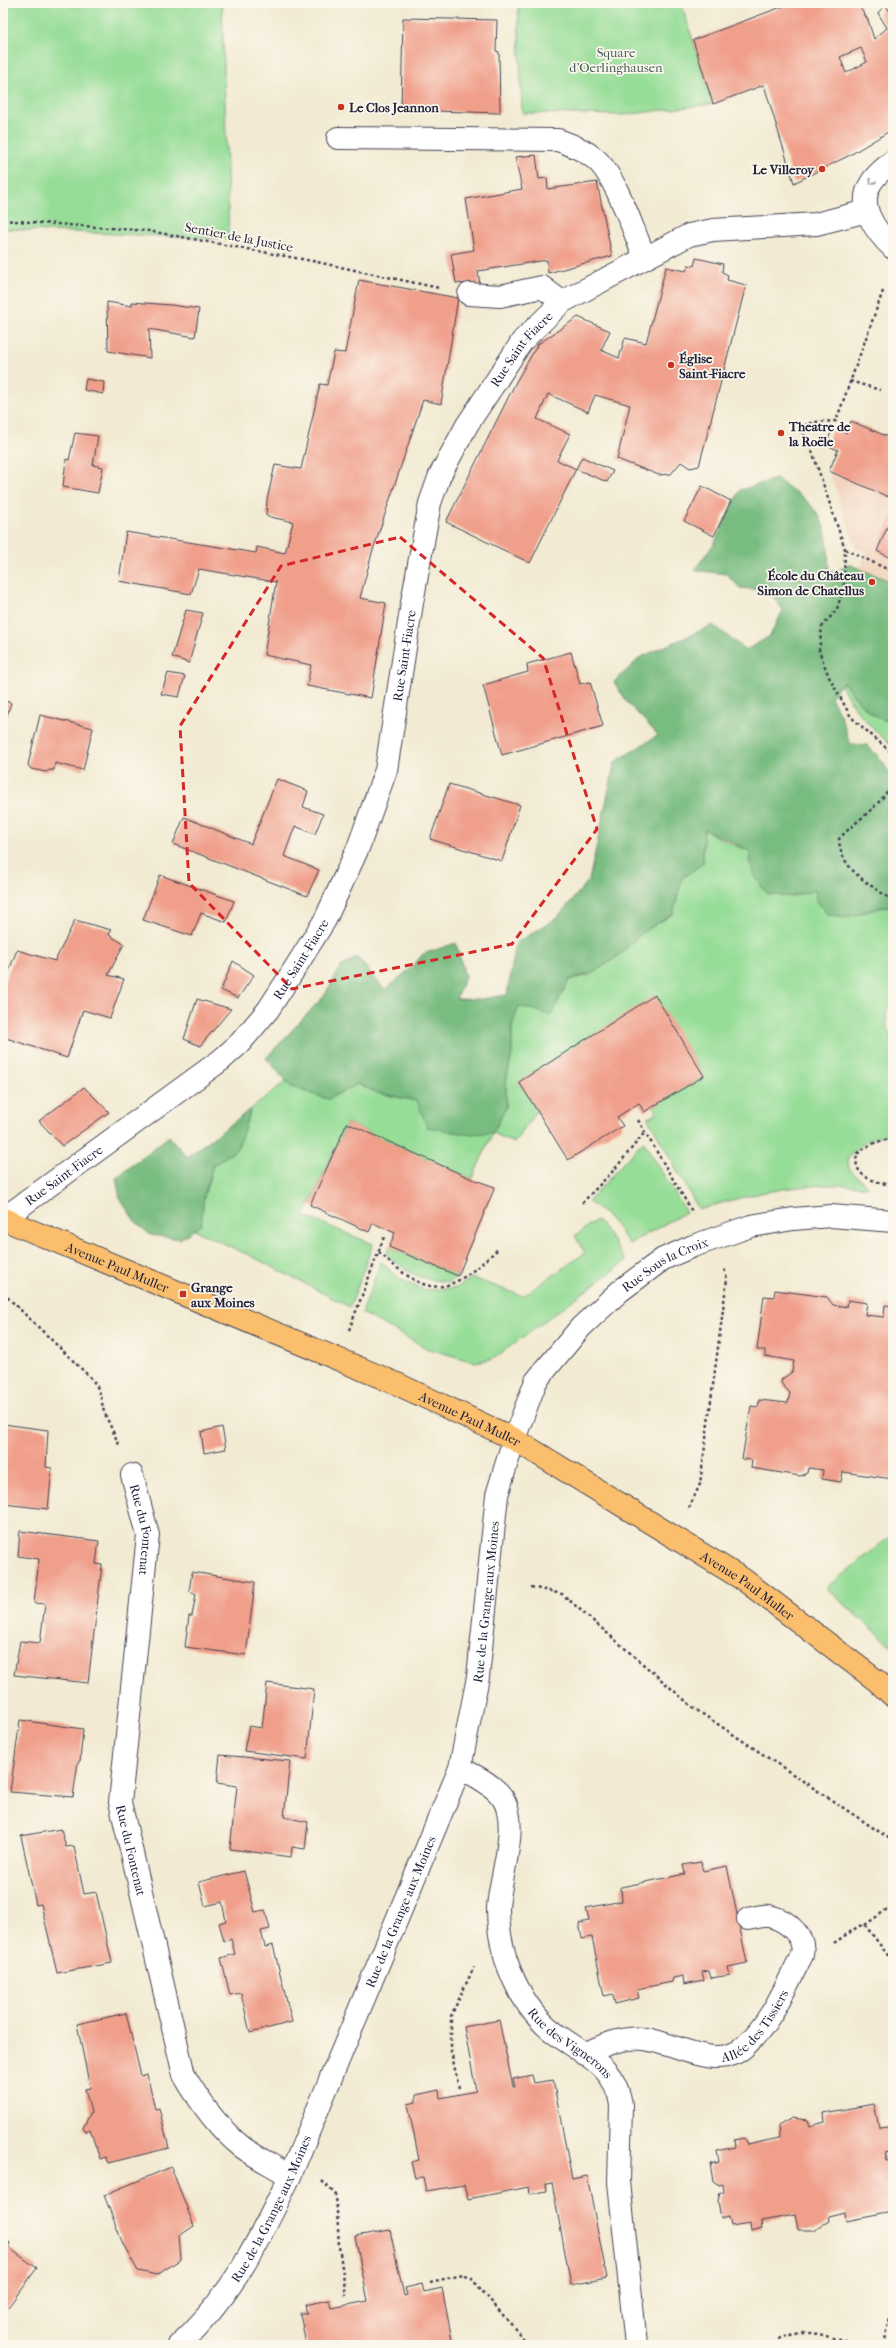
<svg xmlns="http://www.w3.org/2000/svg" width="896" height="2348" viewBox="0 0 896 2348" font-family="'IM FELL French Canon',serif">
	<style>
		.built { fill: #f3d4bf }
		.green { fill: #96dd97; stroke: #5c8069 }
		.forest { fill: #78bc80; stroke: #4d6f5e }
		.building { fill: #f09f8a; fill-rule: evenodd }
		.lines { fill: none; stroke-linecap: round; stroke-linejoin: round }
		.minor-casing { stroke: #414052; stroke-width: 24 }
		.major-casing { stroke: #414052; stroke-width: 24 }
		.path { stroke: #414052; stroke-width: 2.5; stroke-dasharray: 3 3; stroke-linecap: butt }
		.minor { stroke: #fff; stroke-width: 22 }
		.major { stroke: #fabe6d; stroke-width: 22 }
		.oneway { stroke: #9c9ca7 }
		.marked { fill: none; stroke: #d62828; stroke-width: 3; stroke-dasharray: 8 5; stroke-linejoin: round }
		.poi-dot { fill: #c8321e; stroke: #fbf7ec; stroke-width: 1.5 }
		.labels { text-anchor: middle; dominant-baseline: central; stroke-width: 3.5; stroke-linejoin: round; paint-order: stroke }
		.park-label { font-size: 13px; fill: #455a57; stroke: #fbf7ec }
		.poi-label { font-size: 13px; font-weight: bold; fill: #22223b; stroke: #fbf7ec; text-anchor: start }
		.street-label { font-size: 13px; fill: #22223b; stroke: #fbf7ec }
	</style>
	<rect width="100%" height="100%" fill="#fbf7ec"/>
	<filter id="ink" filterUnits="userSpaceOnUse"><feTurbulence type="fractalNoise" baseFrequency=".025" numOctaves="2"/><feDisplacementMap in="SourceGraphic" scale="8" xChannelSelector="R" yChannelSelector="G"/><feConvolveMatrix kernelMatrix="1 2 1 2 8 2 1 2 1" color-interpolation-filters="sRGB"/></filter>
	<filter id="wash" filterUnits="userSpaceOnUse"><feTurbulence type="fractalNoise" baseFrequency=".012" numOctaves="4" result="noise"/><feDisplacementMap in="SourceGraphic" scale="16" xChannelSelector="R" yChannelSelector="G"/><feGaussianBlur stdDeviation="0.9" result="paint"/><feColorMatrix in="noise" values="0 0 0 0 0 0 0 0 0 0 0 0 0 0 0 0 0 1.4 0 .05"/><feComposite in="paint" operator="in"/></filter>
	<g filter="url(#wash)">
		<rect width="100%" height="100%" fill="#f2ead2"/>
		<path class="built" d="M851 421 893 439V746L860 715 841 685 859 571 866 553 856 547 853 540 829 471Z"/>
		<path class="green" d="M3 3H222L229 239 3 229Z
			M518 3H681L713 104 623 115 522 113Z
			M843 682C856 699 870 719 893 722V746C872 730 853 709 841 685Z
			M704 829 726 842 750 851 749 864 790 897 815 890 848 917 887 906 893 910V1002L886 1012 887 1028 893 1044V1133C875 1136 859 1143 848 1159L849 1169 868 1187C810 1180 754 1192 699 1210L648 1118 657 1113 654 1106 704 1076 655 996 519 1082 537 1110 514 1143 493 1133 472 1179 347 1123 304 1216 373 1244 350 1307 253 1257 194 1230 201 1225 204 1196 213 1165 237 1149 251 1109 286 1081 291 1087 328 1099 358 1084 378 1093 417 1101 493 1133 506 1107V1082L512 1053V1026L519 1006 551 1014 569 980 590 975 618 956 643 932 673 914 682 878 703 863Z
			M643 1141 686 1212 629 1244C617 1226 607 1213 588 1202Z
			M596 1220 603 1226 626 1261 493 1359 474 1362 426 1348 362 1313 381 1262 401 1280 424 1290 456 1288 472 1278 523 1296 585 1253 575 1236Z
			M389 1247 458 1276 450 1282C421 1279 409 1276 387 1254Z
			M893 1534V1647L826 1588Z"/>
		<path class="forest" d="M776 479C820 507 828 517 829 571L837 572 848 564 893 582V722C870 719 857 699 843 682L831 697 841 717 850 744 867 745 880 758 893 778V904L848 917 828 915 816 900 815 890 790 897 768 894C756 880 750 871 750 851L704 829 703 863 682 878 673 914 643 932 618 956 594 972 569 980 551 1015 519 1006 512 1026V1053L506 1082V1107L493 1133 465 1134 427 1127 417 1101 378 1093 358 1084 328 1099 291 1087 266 1058 324 996 341 967 357 957 385 990 410 969 423 954 456 943 465 976 456 999H481L507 995 516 943 557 918 589 880 615 762 658 735 626 701 614 682 641 657 713 625 746 650 770 636 783 610 769 591 740 588 726 574 694 570 714 544 740 490Z
			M251 1109 237 1149 213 1165 204 1196 201 1225 180 1239 150 1235 134 1220 120 1198 116 1178 169 1136 187 1157Z"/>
		<g id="blocks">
			<path class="building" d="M792 3H857L868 20 874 39 887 28 878 13 885 5 893 15V129L850 155 794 183 764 85 713 104 693 40ZM861 48 867 62 846 73 840 57Z
				M403 18 497 20 496 51 499 52 500 113 401 110Z
				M536 155 539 179 547 178 548 189 597 182 612 256 548 273 547 260 478 271 480 285 456 283 451 254 474 250 466 199 522 189 515 157Z
				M696 258 723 264 722 272 728 275 727 280 746 285 699 466 690 468 681 462 671 474 659 475 617 459 630 405 595 395 588 412 548 394 537 419 570 434 557 460 576 469 530 563 446 522 517 380 538 344 578 317 610 331 601 350 619 358 625 338 646 343 666 267 686 271 688 265 694 266Z
				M359 280 458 298 441 404 423 400 372 553 360 598 386 603 371 698 307 686 311 665 264 655 276 582 199 569 191 594 119 581 126 532 256 553 257 547 285 553 293 522 266 516 267 500 275 465 301 469 320 384 327 385 334 352 345 353Z
				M107 302 132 306V302L171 305 199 309 195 337 149 329 150 358 108 351Z
				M86 379 104 382 103 394 84 390Z
				M851 421 893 439V499L829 471 838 450 826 445 832 430 834 427 846 433Z
				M75 433 98 436 93 465 103 467 98 493 63 487 66 459 69 460Z
				M582 457 613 471 607 482 576 469Z
				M702 486 731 501 714 536 684 521Z
				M893 514V559L877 551Z
				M186 610 203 613 189 663 172 657Z
				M571 652 580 684 590 682 603 726 502 755 483 685 528 672 527 664Z
				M168 673 185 676 179 697 161 694Z
				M3 700 11 703 3 728Z
				M40 715 93 728 83 770 55 763 54 770H50L46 772 31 769 28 765Z
				M277 779 308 791 303 807 323 814 315 834 295 826 284 856 319 870 307 896 173 844 184 817 251 844Z
				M449 784 520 805 502 861 430 839Z
				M160 875 234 901 226 922 201 913 192 936 143 920Z
				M75 920 111 930 109 935 124 944 108 975 124 979 110 1018 83 1010 67 1058 3 1037V986L17 950 55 961Z
				M233 961 254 975 238 998 221 990Z
				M655 995 704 1076 644 1112 639 1103 617 1117 623 1126 568 1160 519 1082Z
				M197 999 231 1009 200 1046 184 1039Z
				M84 1087 109 1112 62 1146 39 1121Z
				M347 1123 472 1179 495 1187 458 1276 389 1247 395 1233 373 1223 369 1232 310 1205Z
				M775 1290 827 1297 833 1305 847 1307 848 1300 867 1303 865 1315 884 1317 885 1305 893 1306V1479L843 1472 841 1482 822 1479 823 1470 808 1468 807 1473 800 1476 751 1468 752 1460 742 1459 751 1406 758 1407 759 1400 788 1403 790 1393 781 1383 782 1379 792 1372 794 1361 765 1356V1350H757L764 1296 774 1297Z
				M3 1424 48 1430 46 1467 52 1468 48 1509 3 1504Z
				M222 1427 226 1449 204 1453 201 1432Z
				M20 1531 99 1541 96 1564 102 1565 88 1683 14 1675 20 1641 40 1643 45 1604 34 1603 39 1559 18 1556Z
				M192 1572 255 1582 246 1655 185 1647 189 1616H192L196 1594 189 1591Z
				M267 1683 314 1689 307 1759 244 1751 249 1726 262 1728Z
				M20 1720 83 1729 80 1761 78 1762 73 1797 10 1792Z
				M220 1755 290 1761 284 1817 308 1822 305 1849 292 1847 291 1857 230 1849 237 1786 217 1783Z
				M61 1829 66 1847 74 1846 84 1894 96 1892 112 1963 57 1973 41 1904 36 1905 21 1836Z
				M701 1862 703 1871 727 1866 747 1963 728 1967 730 1975 711 1978 709 1971 702 1972 704 1980 684 1984 683 1976 673 1978 672 1982 637 1989 639 1998 615 2004 613 1994 604 1996 592 1937 582 1939 579 1923 589 1921 586 1908 622 1901 621 1887 685 1874 683 1865Z
				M244 1871 255 1912 265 1910 270 1929 261 1931 265 1947 273 1945 292 2022 250 2033 241 1993 230 1995 221 1958 235 1954 231 1939 224 1941 219 1923 226 1921 222 1902 205 1906 199 1882Z
				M126 2013 141 2076 147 2074 155 2109 159 2108 169 2148 108 2163 105 2157 100 2159 90 2130 86 2132 83 2128 91 2112 85 2089 90 2088 77 2024Z
				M499 2020 513 2087H515L513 2079 532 2075 534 2083 553 2080 572 2179 587 2176 607 2278 571 2285 552 2183 546 2184 547 2191 530 2194 529 2187 468 2199 464 2185 426 2191 423 2177 415 2178 411 2162 419 2160 408 2104 416 2102V2095L439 2090 440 2098 476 2091 464 2027Z
				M874 2104 879 2127 888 2126 892 2145 889 2152 884 2153 886 2161 891 2160 893 2162V2212L846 2221 845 2212 828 2216 829 2221 814 2230H798L795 2215 761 2221 762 2228 751 2231 750 2223 731 2226 729 2217 721 2219 718 2201 720 2193 724 2192 723 2184 719 2185 713 2181 710 2164 719 2162 717 2151 735 2147 734 2140 744 2138 747 2145 779 2138 778 2126 792 2118 808 2120 810 2126 825 2122 824 2113Z
				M171 2167 194 2226 179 2236 181 2259 157 2275 138 2271 123 2244 104 2195Z
				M390 2230 404 2296 407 2295 405 2288 422 2284 424 2292 442 2288 453 2345H306L300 2313H307L305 2305 329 2300 331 2308 368 2301 355 2236Z
				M3 2238 10 2243 8 2247 37 2268 3 2314Z"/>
		</g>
	</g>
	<g filter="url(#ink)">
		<use href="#blocks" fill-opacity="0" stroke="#414052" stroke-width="1"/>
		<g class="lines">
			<defs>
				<g id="minor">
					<path d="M338 138 558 140C571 145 583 149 594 158 615 173 634 233 645 258"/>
					<path d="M893 161C885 168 876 174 871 183 856 206 877 233 893 248"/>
					<path d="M469 294 500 296 542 287 562 302"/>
					<path id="s1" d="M3 1219 221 1060 240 1043 268 1010 290 976 325 920 358 848 386 770 412 603 430 503 440 475 467 425 523 340 562 302 689 235 713 230 816 224 867 211"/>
					<path id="s2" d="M132 1475 148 1535 120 1802 184 2075C199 2101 218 2128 242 2147 257 2158 274 2166 290 2176"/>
					<path id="s3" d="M460 1768C474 1775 492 1784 502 1797 521 1824 499 1878 498 1909 498 1926 501 1944 506 1960 514 1983 527 2008 545 2025 574 2052 615 2060 621 2105L619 2182 636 2345"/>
					<path id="s4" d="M584 2054C603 2045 624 2036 645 2039 675 2043 717 2072 744 2047 771 2023 786 1986 802 1955 806 1936 787 1920 769 1916 763 1915 754 1918 748 1919"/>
					<path id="s5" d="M179 2345C234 2294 258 2242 290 2176L460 1768 478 1677 497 1495 514 1439 536 1381 581 1327 620 1291 663 1259 693 1246 751 1226 793 1219 831 1216 893 1221"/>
				</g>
				<g id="major">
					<path id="s6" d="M3 1219 395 1383 514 1439 744 1580 877 1681 893 1696"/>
				</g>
			</defs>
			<use href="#minor" class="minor-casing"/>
			<use href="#major" class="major-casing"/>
			<path class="path" d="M3 220 149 231 312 261 439 288
				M883 291 836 421 813 422 798 428 809 442 845 549 844 586 837 609 822 627 819 651 829 677 851 717 893 754
				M850 381 880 390
				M845 549 893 572
				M893 781C882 806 857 819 839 839 840 870 870 884 893 901
				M893 1017V1021
				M638 1120 693 1213
				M893 1139C879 1140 868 1145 857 1154 852 1178 875 1181 893 1186
				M582 1203 614 1170 645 1132
				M379 1252C431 1301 447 1296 498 1249
				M3 1293 92 1379 99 1390 104 1412 120 1447
				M349 1330 384 1237
				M689 1508 700 1484 727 1279 724 1268
				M531 1587 562 1594 695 1709 893 1841
				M865 1925 893 1905
				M834 1943 859 1926 865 1925 893 1962
				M459 2088 451 2051V2016L474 1967
				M322 2181 336 2195 339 2246 346 2296
				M430 2282 463 2275 471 2278 529 2345
				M779 2339C811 2327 823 2335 853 2345
				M884 2345 893 2303"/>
			<use href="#minor" class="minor"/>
			<use href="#major" class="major"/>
		</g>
		<defs><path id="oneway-chevron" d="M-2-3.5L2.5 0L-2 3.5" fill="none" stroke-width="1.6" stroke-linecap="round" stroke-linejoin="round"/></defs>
		<use class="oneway" href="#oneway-chevron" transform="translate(872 182) rotate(122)"/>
	</g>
	<path class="marked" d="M400 537 543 658 597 829 512 944 292 989 189 883 180 726 281 566Z"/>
	<g class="poi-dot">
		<circle cx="341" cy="107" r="4"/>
		<circle cx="822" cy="169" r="4"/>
		<circle cx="671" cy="365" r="4"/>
		<circle cx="781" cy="433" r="4"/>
		<circle cx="872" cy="582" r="4"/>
		<rect x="179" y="1290" width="8" height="8" rx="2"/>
	</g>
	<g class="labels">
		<g class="park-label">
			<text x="616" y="52">Square<tspan x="616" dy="15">d'Oerlinghausen</tspan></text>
		</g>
		<g class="poi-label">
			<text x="349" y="107">Le Clos Jeannon</text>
			<text x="814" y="169" text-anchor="end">Le Villeroy</text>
			<text x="679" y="358">Église<tspan x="679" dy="15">Saint-Fiacre</tspan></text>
			<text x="789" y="426">Theatre de<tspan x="789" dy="15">la Roële</tspan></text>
			<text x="864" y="575" text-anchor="end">École du Château<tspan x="864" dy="15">Simon de Chatellus</tspan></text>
			<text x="191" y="1287">Grange<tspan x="191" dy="15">aux Moines</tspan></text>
		</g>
		<g class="street-label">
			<text transform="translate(239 237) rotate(11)">Sentier de la Justice</text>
			<text stroke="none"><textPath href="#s1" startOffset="1058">Rue Saint-Fiacre</textPath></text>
			<text stroke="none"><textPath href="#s1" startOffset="723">Rue Saint-Fiacre</textPath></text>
			<text stroke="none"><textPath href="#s1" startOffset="399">Rue Saint-Fiacre</textPath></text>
			<text stroke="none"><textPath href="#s1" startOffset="75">Rue Saint-Fiacre</textPath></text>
			<text stroke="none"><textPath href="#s5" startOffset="1218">Rue Sous la Croix</textPath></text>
			<text stroke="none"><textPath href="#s6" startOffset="124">Avenue Paul Muller</textPath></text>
			<text stroke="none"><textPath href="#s6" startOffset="508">Avenue Paul Muller</textPath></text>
			<text stroke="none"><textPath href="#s2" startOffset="56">Rue du Fontenat</textPath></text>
			<text stroke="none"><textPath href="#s6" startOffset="832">Avenue Paul Muller</textPath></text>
			<text stroke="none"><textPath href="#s5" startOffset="814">Rue de la Grange aux Moines</textPath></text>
			<text stroke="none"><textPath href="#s2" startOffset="380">Rue du Fontenat</textPath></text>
			<text stroke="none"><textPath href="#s5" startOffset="490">Rue de la Grange aux Moines</textPath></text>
			<text stroke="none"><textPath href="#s4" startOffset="190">Allée des Tissiers</textPath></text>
			<text stroke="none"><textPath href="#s3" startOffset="325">Rue des Vignerons</textPath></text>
			<text stroke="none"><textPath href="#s5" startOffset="166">Rue de la Grange aux Moines</textPath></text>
		</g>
	</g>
	<rect width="896" height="2348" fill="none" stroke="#fbf7ec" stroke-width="16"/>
</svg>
